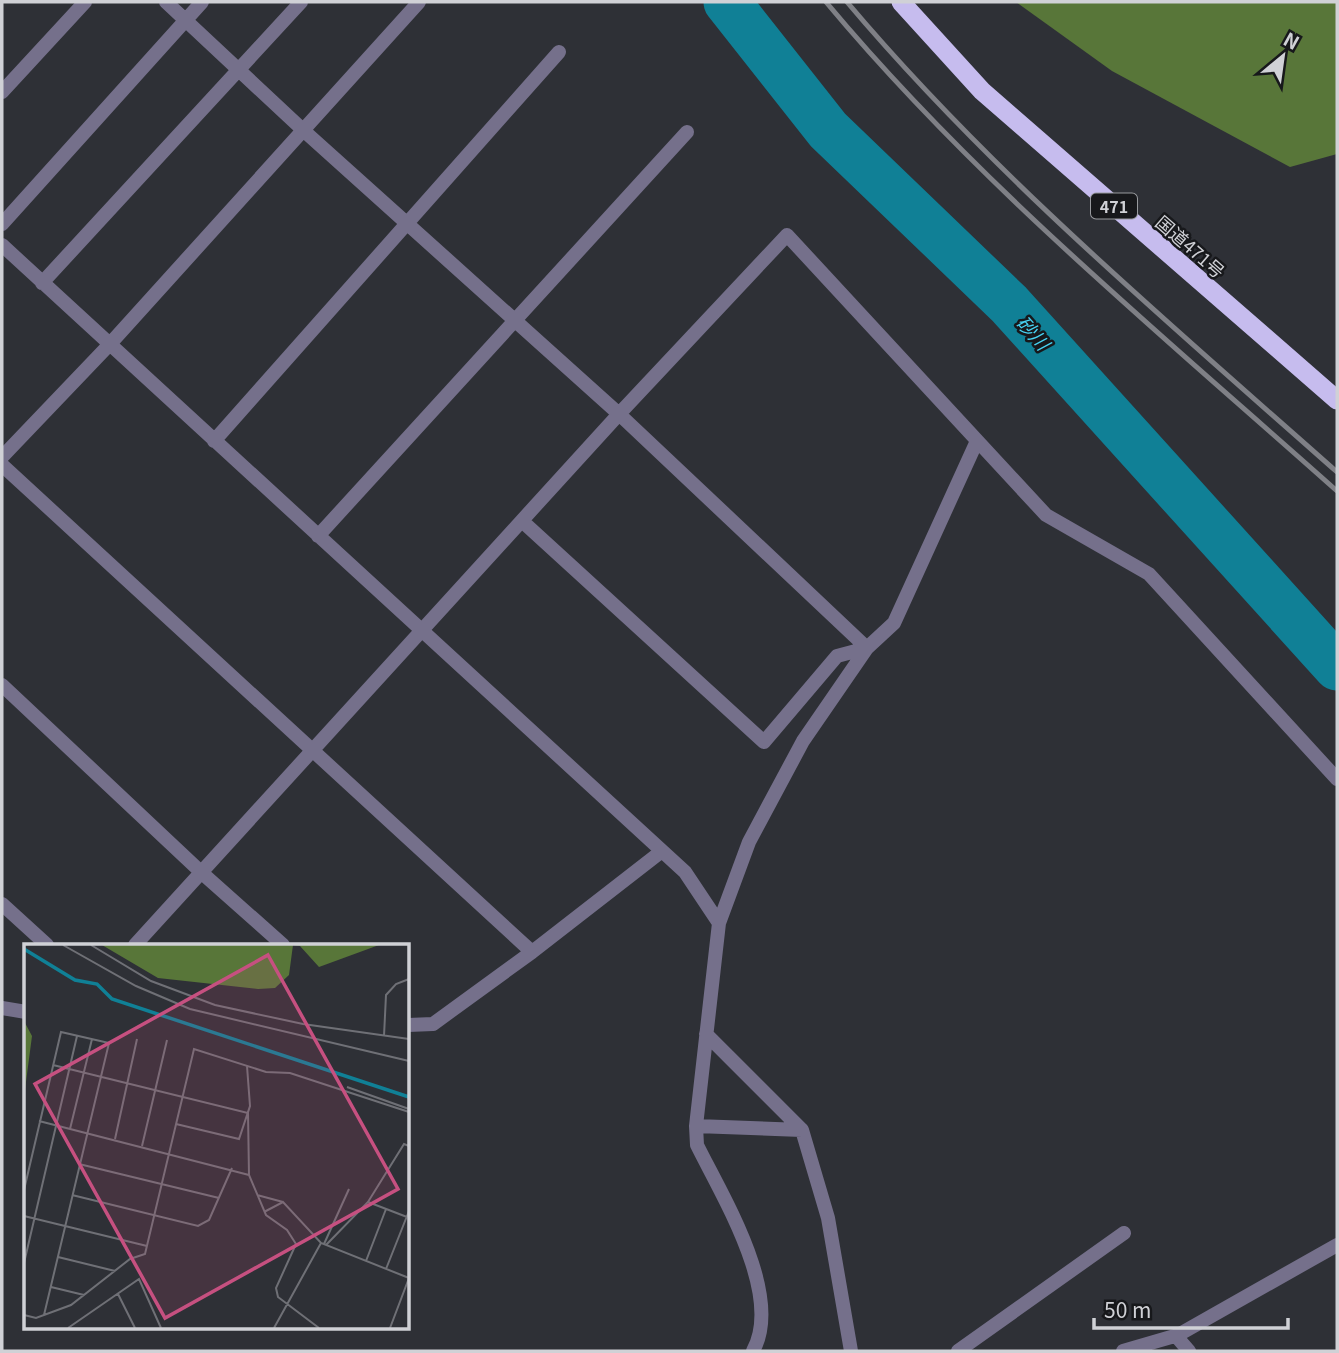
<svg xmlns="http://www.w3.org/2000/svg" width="1339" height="1353" viewBox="0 0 1339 1353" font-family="Georgia,'Noto Sans JP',serif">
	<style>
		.forest { fill: #587639 }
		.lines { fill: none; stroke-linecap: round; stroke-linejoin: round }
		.river { stroke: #108096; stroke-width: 47 }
		.minor { stroke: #75708b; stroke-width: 14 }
		.trunk { stroke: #c6bcee; stroke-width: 19 }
		.rail { stroke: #7f8086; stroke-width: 5 }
		.labels { text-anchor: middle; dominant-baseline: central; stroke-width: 5; stroke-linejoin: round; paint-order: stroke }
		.shield { fill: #17181b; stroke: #989a9e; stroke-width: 2 }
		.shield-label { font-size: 16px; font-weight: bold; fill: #d0d1d6 }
		.street-label { font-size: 18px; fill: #d0d1d6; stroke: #17181b }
		.water-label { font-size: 19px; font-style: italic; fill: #47d3f3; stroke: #17181b }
		.inset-river { fill: none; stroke: #108096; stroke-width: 3.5 }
		.inset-road { fill: none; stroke: #6f7076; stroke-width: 2 }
		.view { fill: #c65080; fill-opacity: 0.15; stroke: #c65080; stroke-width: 3.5 }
		.inset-edge { fill: none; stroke: #d0d1d6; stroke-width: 3.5 }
	</style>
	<rect width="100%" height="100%" fill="#2e3036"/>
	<path class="forest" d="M1016 2H1337V154L1290 167 1112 71Z"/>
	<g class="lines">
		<path class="river" d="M727 2 828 130 1009 304 1337 667"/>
		<path class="minor" d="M166 2 303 130 619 414 867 648 803 741 749 842 719 923 696 1126 697 1145C722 1196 784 1295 753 1351
			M2 92 85 2
			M2 224 202 2
			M2 245 685 872 719 923
			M42 283 301 2
			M214 441 559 52
			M2 457 109 345 419 2
			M2 465 532 952
			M522 521 764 742 837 656 867 648 894 623 977 441
			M318 536 687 132
			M2 685 202 873 283 945
			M2 904 47 945
			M135 945 619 414 787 235 1046 515 1149 574 1337 779
			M2 1008 26 1012
			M408 1025 433 1024 532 952 662 851
			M706 1034 802 1130
			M696 1126 802 1130 828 1218 851 1351
			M1176 1336 1189 1351
			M958 1351 1124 1233
			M1123 1351 1178 1335 1337 1245"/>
		<path class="trunk" d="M901 2 982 91 1337 400"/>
		<path class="rail" d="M826 2C977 183 1161 334 1337 491
			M847 2C993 175 1168 322 1337 472"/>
	</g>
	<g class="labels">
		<rect class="shield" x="1091" y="193.5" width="46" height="25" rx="5"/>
		<g class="shield-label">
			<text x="1114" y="206">471</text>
		</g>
		<g class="street-label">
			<text transform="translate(1191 246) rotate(41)">国道471号</text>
		</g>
		<g class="water-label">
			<text transform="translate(1034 332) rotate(48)">砂川</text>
		</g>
	</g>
	<g transform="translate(24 944)">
		<rect width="385" height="385" fill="#2e3036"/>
		<path d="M78 1H355L295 23 276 2 269 1 265 31 251 44 234 45 134 34ZM0 77 8 92 0 153Z" fill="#587639"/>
		<path class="inset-river" d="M0 5 51 36 73 40 88 55 385 153"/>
		<path class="inset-road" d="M39 1 112 42 166 65 385 117M67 1 127 37 191 61 279 80 385 95M360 92 362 51 372 40 385 35M29 121 224 169 225 231 242 271 263 286 272 300 252 344 254 353 295 384M323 143 385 165M15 177 225 231M152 180 215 195 226 162 223 122M46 185 68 95M91 195 113 95M118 202 143 96M55 220 195 254M0 246 37 88 85 99 20 371M48 251 174 282 185 276 208 224M233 251 259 258M344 258 383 273M240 268 259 258 297 299 385 334M0 272 123 302M300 300 325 245M302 301 344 258 380 200 385 202M34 313 91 327M342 317 362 265M0 319 53 92M362 325 385 267M27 343 60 351M94 350 111 384M0 371 12 374 47 361 106 315 121 310 170 105 242 128 266 129 385 168M44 384 115 335 137 384M250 384 297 299M366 384 385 334"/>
		<path class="view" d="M244 11 374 245 141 374 11 140Z"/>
		<rect width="385" height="385" class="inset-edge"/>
	</g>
	<rect width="1339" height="1353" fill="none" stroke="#d0d1d6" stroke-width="7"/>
	<g transform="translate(1283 56) rotate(29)" stroke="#17181b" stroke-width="5" paint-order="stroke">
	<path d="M0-5L12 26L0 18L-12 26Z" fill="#d0d1d6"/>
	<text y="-10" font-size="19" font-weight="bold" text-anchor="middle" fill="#d0d1d6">N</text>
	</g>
	<path d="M1094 1318v10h194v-10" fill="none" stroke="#d0d1d6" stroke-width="3.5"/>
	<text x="1104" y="1318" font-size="21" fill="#d0d1d6" stroke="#17181b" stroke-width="5" paint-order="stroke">50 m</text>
</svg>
